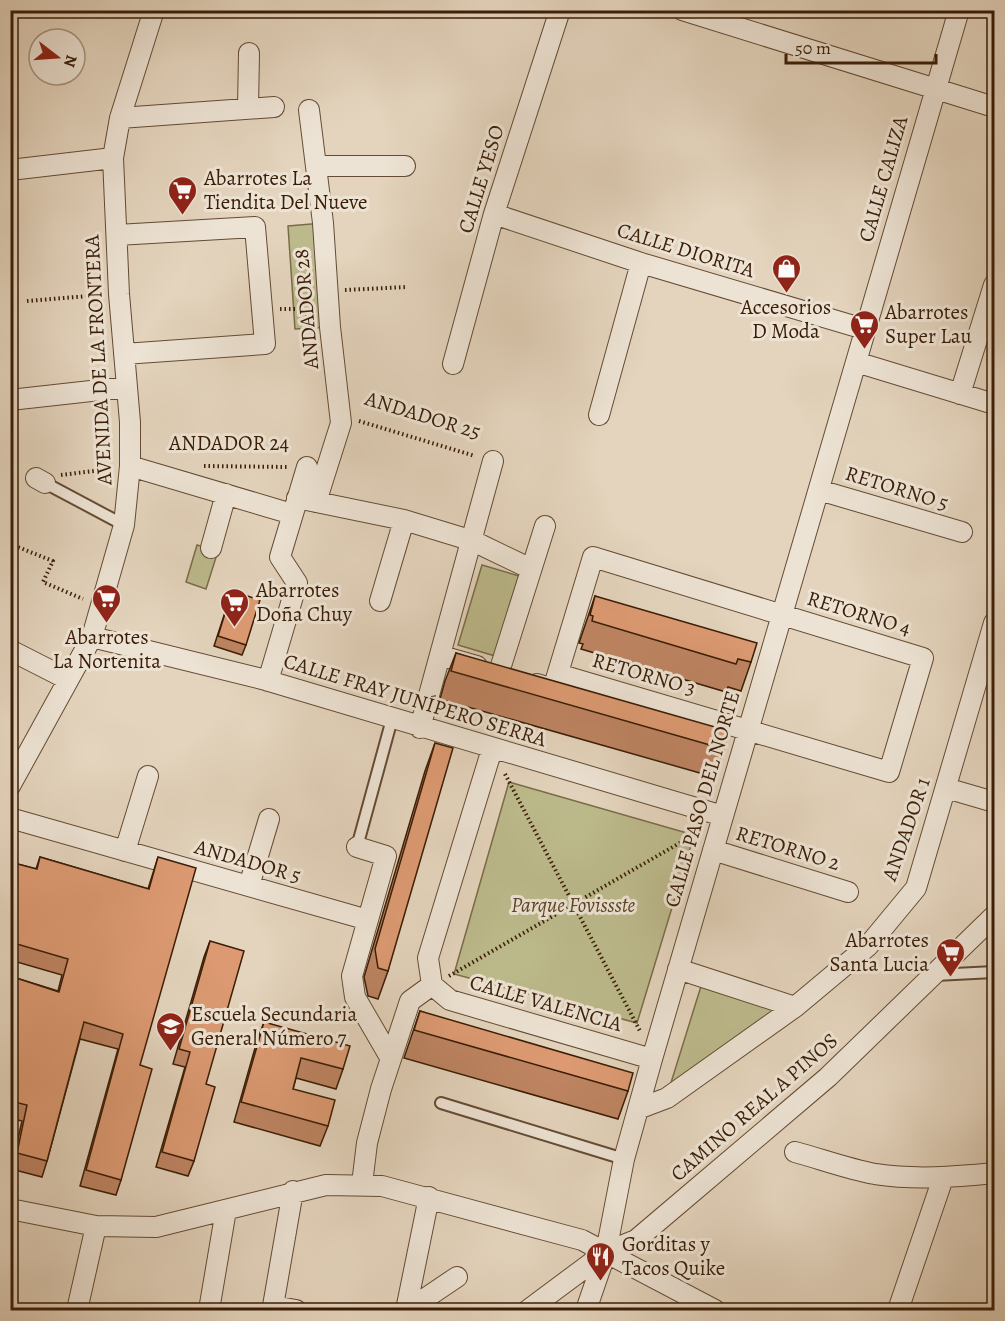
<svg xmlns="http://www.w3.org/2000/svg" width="1005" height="1321" viewBox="0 0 1005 1321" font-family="Alegreya,serif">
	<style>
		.green { fill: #bcba8c; stroke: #7b6c49; stroke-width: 1.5 }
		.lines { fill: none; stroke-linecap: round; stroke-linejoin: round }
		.lane-casing { stroke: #644b34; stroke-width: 14 }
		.street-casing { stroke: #644b34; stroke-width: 22 }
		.path { stroke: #3a1d06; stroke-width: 4; stroke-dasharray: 1.5 3; stroke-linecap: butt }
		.lane { stroke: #ede3d4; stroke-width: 10 }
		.street { stroke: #ede3d4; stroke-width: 20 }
		.wall { fill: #be8462; stroke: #3a1d06; stroke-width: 1.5 }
		.building { fill: #dd9a72; stroke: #3a1d06; stroke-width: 1.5 }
		.labels { text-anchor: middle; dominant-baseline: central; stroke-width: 6; stroke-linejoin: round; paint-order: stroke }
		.poi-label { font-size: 21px; fill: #3a1d06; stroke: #ede3d4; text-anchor: start }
		.street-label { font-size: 21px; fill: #3a1d06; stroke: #ede3d4 }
		.park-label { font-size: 21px; font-style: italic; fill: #5a4428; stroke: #ede3d4 }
	</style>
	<rect width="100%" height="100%" fill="#e4d4bd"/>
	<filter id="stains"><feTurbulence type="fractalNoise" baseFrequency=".00333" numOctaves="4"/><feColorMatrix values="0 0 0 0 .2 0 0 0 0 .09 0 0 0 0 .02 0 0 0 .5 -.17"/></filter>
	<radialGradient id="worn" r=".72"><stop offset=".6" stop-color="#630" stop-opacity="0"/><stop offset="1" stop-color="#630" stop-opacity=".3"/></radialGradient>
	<path class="green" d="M323 223 330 327 295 329 288 226Z
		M197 545 218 551 206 589 186 582Z
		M482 565 519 576 495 656 458 645Z
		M509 782 694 835 637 1023 454 974Z
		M702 983 782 1009 669 1089Z"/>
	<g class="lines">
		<defs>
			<path id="lane" d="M45 483 124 525
				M357 847 392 719
				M935 975 994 972
				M441 1103 624 1159"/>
			<path id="street" d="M682 10 994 107
				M248 108 249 53
				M309 110 323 223 330 327 341 423 316 502
				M120 118 274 107
				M316 166H405
				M10 170 113 158
				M494 214 641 263 864 329
				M117 235 255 227 265 344 124 354
				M856 362 994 404
				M453 364 494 214 560 10
				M960 394 994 285
				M10 400 127 387
				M599 415 641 263
				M130 466 292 514
				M36 478 45 483
				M819 490 962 532
				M297 498 404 520 473 541 531 569
				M211 548 226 494
				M380 601 404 520
				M92 637 262 679 723 816
				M10 650 67 679
				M442 656 477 666
				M499 672 545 526
				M268 681 297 583 280 557 307 467
				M537 684 553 689 593 557 923 658 889 772 558 674
				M420 728 493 461
				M10 786 92 637 124 525 130 466V422L119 294 113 158 120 118 154 10
				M946 788 994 802
				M10 818 368 920
				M357 847 386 856 352 976 355 997 391 1059
				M713 850 848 892
				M125 851 148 776
				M249 886 269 819
				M678 969 795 1007
				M432 985 428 958 492 749
				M432 985 450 1000 652 1059
				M638 1109 667 1098 795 1007 868 946 916 888 994 623
				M795 1152C821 1159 848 1169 875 1174 915 1180 954 1177 994 1173
				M362 1184 367 1143 381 1089 410 1001 432 985
				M293 1191 273 1306 296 1310
				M10 1209 96 1226 156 1227 326 1185 382 1186 582 1240 715 1310
				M77 1310 96 1226
				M209 1310 226 1210
				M406 1310 429 1197
				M408 1310 457 1277
				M528 1310 606 1252 636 1240 828 1077 994 916
				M586 1310 606 1252 624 1159 652 1059 959 10
				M898 1310 943 1178"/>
		</defs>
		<use href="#lane" class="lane-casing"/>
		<use href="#street" class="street-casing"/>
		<path class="path" d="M345 290 407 287
			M27 301 101 295
			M280 309H295L310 317
			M359 421 475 456
			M204 466 287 467
			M61 475 110 469
			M10 544 53 561 43 582 83 599
			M505 774 640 1031
			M449 976 697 833"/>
		<use href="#lane" class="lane"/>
		<use href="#street" class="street"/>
	</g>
	<path class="wall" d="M232 591 246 645 242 655 214 646Z
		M595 596 751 662 741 691 728 687 726 692 581 649 583 644 579 643Z
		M456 653 724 749 714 777 440 699 445 681Z
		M435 743 388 971 378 999 368 996 364 977 425 771Z
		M40 857 148 889 158 857 140 1065 121 1180 116 1195 80 1186 118 1049 80 1039 47 1161 42 1177 11 1169 22 1121 10 1118V976L58 991 62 975 10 960V862L36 869Z
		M210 941 206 1084 194 1161 188 1176 156 1167 185 1067 173 1064 204 957Z
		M420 1011 628 1091 618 1119 404 1058Z
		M264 1022 343 1069 336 1089 296 1078 293 1089 328 1126 320 1146 234 1122 257 1041Z"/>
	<path class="building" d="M232 591 260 600 246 645 218 636Z
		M595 596 757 643 751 662 738 659 736 664 592 621 593 616 590 615Z
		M456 653 729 731 724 749 451 671Z
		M435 743 453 748 388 971 378 968 375 949Z
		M40 857 149 889 158 857 196 868 140 1065 152 1069 121 1180 86 1170 123 1034 84 1022 47 1161 17 1153 27 1105 10 1101V976L59 992 68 959 10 942V862L37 869Z
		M210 941 244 951 206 1084 215 1087 194 1161 162 1152 190 1052 179 1049Z
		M420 1011 633 1073 628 1091 414 1030Z
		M264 1022 350 1046 343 1069 301 1058 293 1089 335 1100 328 1126 241 1102Z"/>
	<defs>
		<symbol id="supermarket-pin" viewBox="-11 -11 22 30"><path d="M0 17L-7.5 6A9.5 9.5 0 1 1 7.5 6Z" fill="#8f2418" stroke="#ede3d4"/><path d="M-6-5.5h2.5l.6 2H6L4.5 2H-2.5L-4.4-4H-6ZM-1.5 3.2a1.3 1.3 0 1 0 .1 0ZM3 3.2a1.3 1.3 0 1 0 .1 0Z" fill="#fff"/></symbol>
		<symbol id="shop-pin" viewBox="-11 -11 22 30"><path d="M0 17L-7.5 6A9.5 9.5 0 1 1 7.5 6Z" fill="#8f2418" stroke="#ede3d4"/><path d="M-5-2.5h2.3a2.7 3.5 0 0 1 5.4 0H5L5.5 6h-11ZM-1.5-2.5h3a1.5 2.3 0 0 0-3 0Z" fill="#fff"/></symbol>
		<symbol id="school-pin" viewBox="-11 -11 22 30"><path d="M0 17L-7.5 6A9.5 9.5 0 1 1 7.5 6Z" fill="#8f2418" stroke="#ede3d4"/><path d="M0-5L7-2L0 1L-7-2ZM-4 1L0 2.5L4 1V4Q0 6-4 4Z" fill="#fff"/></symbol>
		<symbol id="restaurant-pin" viewBox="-11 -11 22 30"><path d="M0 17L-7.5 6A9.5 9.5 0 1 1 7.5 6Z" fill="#8f2418" stroke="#ede3d4"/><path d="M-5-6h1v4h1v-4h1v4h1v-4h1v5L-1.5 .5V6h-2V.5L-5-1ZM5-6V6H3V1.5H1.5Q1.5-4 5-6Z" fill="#fff"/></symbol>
	</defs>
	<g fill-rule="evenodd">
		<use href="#supermarket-pin" x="166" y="174" width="33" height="45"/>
		<use href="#shop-pin" x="770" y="252" width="33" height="45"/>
		<use href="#supermarket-pin" x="848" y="308" width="33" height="45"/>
		<use href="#supermarket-pin" x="90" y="582" width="33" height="45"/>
		<use href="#supermarket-pin" x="218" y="586" width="33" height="45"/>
		<use href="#supermarket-pin" x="934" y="936" width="33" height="45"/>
		<use href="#school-pin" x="154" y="1010" width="33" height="45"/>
		<use href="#restaurant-pin" x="584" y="1240" width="33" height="45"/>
	</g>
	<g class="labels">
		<g class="poi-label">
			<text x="204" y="178">Abarrotes La<tspan x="204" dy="24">Tiendita Del Nueve</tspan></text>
			<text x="786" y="307" text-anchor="middle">Accesorios<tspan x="786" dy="24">D Moda</tspan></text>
			<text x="885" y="312">Abarrotes<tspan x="885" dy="24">Super Lau</tspan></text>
			<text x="256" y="590">Abarrotes<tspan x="256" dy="24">Doña Chuy</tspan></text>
			<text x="107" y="637" text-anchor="middle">Abarrotes<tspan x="107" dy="24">La Nortenita</tspan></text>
			<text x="929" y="940" text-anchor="end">Abarrotes<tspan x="929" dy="24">Santa Lucia</tspan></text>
			<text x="191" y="1014">Escuela Secundaria<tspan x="191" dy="24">General Número 7</tspan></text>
			<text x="622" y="1244">Gorditas y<tspan x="622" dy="24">Tacos Quike</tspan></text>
		</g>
		<g class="street-label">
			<text transform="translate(481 179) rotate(-73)">CALLE YESO</text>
			<text transform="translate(883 179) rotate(-74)">CALLE CALIZA</text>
			<text transform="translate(686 250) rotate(17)">CALLE DIORITA</text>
			<text transform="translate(306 309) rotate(-95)">ANDADOR 28</text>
			<text transform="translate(98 360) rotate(-93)">AVENIDA DE LA FRONTERA</text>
			<text transform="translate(423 415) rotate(17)">ANDADOR 25</text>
			<text x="229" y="443">ANDADOR 24</text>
			<text transform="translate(897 488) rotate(17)">RETORNO 5</text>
			<text transform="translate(859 613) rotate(17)">RETORNO 4</text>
			<text transform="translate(644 674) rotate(16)">RETORNO 3</text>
			<text transform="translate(415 700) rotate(17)">CALLE FRAY JUNÍPERO SERRA</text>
			<text transform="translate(702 799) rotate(-74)">CALLE PASO DEL NORTE</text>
			<text transform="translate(906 829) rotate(-71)">ANDADOR 1</text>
			<text transform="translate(788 848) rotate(17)">RETORNO 2</text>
			<text transform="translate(248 861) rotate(16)">ANDADOR 5</text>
			<text transform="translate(546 1003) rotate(16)">CALLE VALENCIA</text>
			<text transform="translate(754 1107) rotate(-41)">CAMINO REAL A PINOS</text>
		</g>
		<g class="park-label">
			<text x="573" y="905">Parque Fovissste</text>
		</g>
	</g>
	<rect width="1005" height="1321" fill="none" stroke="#e4d4bd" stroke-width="36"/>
	<rect x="12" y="12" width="981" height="1297" fill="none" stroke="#3a1d06" stroke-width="3"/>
	<rect x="18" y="18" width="969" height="1285" fill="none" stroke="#3a1d06" stroke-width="1.5"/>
	<g transform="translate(57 57) rotate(107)"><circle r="28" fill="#ede3d4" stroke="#a59482" stroke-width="1.5"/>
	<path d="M0-4.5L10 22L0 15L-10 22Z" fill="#8f2418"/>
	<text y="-9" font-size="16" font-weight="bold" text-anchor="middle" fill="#3a1d06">N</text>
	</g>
	<path d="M786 54v9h150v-9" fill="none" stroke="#3a1d06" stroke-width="3"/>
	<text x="795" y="54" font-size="18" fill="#3a1d06" stroke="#ede3d4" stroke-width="4.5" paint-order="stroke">50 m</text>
	<rect width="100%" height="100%" filter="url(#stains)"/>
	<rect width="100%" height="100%" fill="url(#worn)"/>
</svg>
